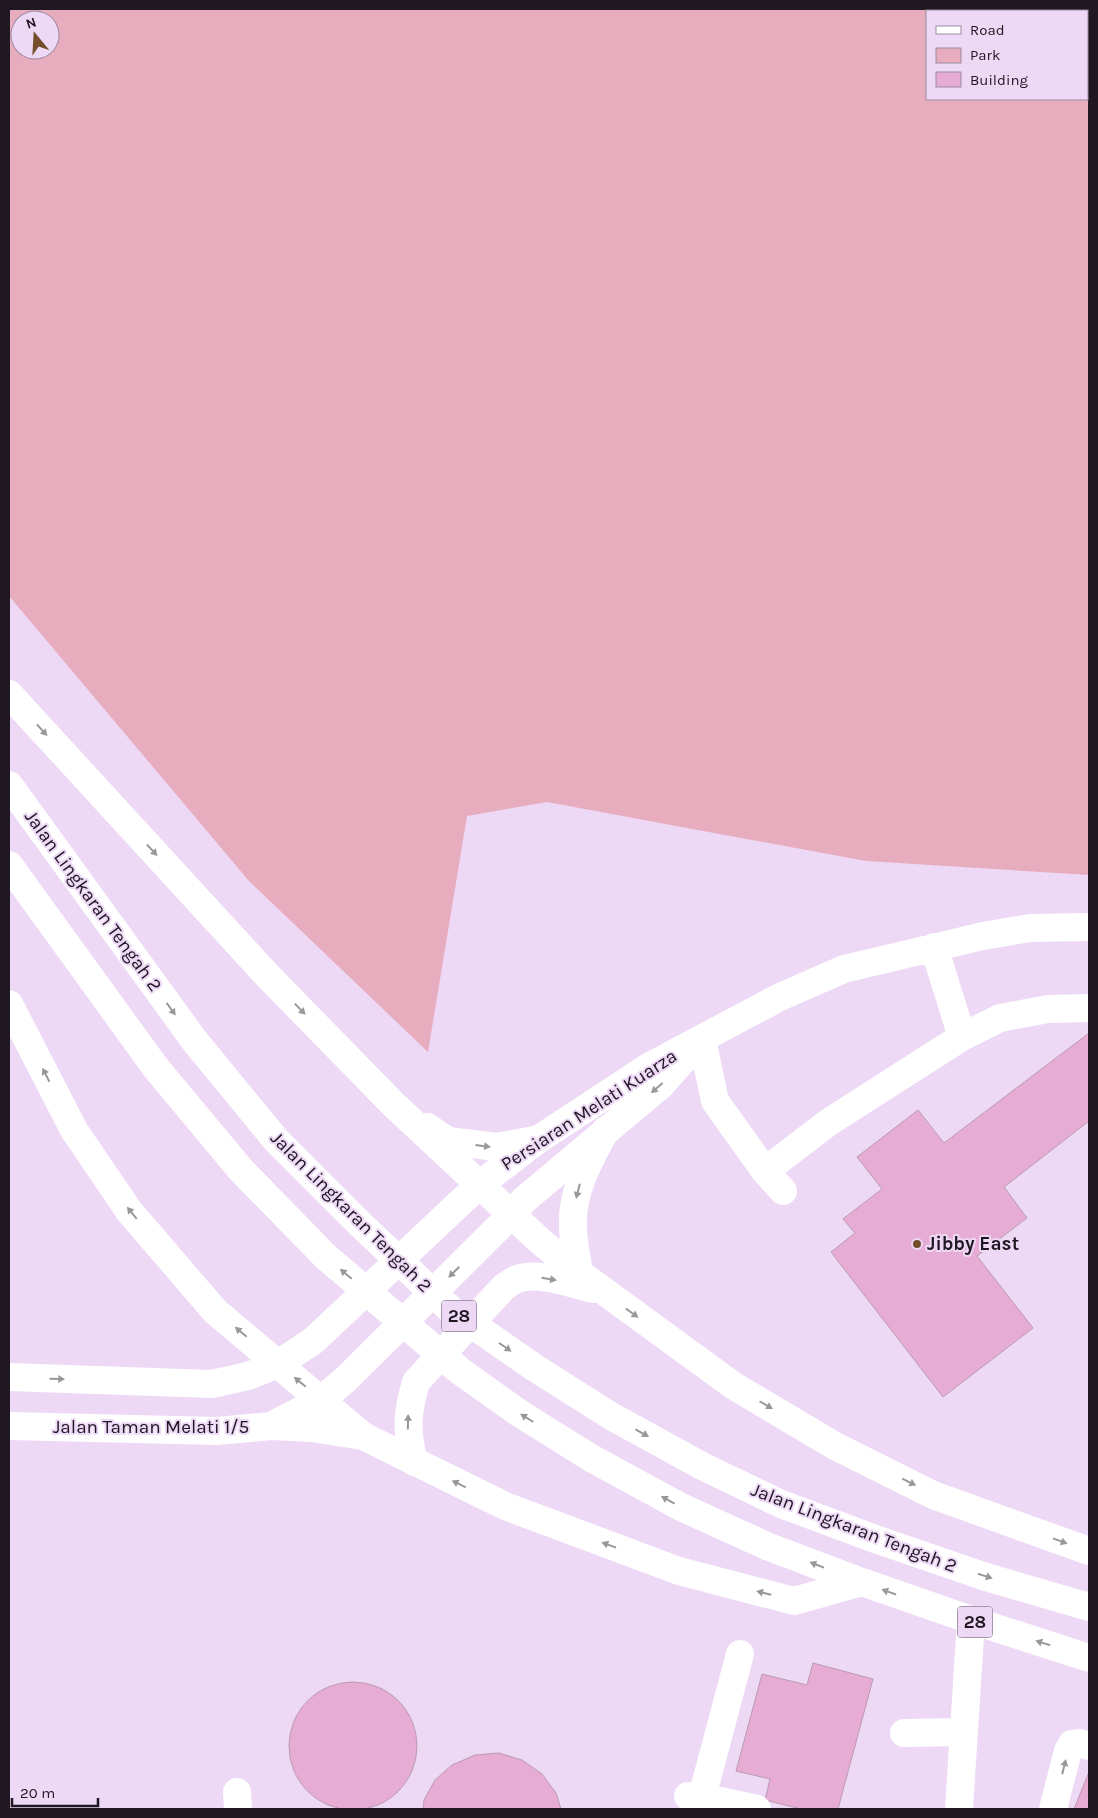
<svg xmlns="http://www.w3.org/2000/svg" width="1098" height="1818" viewBox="0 0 1098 1818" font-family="Karla,sans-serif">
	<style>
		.green { fill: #e7acbe; fill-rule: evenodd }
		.building { fill: #e7acd5; stroke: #ba9bb0 }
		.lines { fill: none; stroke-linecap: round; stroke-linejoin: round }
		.minor { stroke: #fff; stroke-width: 28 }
		.major { stroke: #fff; stroke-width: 28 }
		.highway { stroke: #fff; stroke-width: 28 }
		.oneway { fill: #9a979b }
		.poi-dot { fill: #744e2a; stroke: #edd8f5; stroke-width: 2 }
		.labels { text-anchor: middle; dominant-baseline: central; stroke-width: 4; stroke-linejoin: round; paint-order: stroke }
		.shield { fill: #edd8f5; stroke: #5d5161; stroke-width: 1 }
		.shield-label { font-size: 18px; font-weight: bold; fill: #1f1721 }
		.street-label { font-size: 19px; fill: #1f1721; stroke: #edd8f5 }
		.poi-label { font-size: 19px; font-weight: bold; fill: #1f1721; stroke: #edd8f5; text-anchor: start }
	</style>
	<rect width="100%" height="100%" fill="#edd8f5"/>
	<path class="green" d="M9 9H1089V875L866 861 547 802 467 816 428 1052 249 881 9 596ZM927 11H1087V99H927ZM20 20H50V50H20Z"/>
	<path class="building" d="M1089 1033V1121L1004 1187 1027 1218 977 1256 1033 1328 943 1397 831 1252 855 1233 843 1219 882 1189 857 1157 918 1110 944 1143Z
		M813 1663 873 1679 838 1809H801L765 1800 770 1779 736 1771 762 1674 807 1685Z
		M289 1746a64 64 0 1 1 128 0a64 64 0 1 1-128 0Z
		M499 1753 522 1760 542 1774 556 1793 561 1809H423L424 1800 435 1780 452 1765 475 1755Z
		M1089 1772V1809H1074Z"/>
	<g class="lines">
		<path class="minor" d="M934 947 962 1037
			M702 1039 715 1101 765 1171 783 1191
			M765 1171 829 1122 962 1037 1000 1018 1048 1009 1089 1008
			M479 1185 539 1139 650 1066 780 997 844 969 983 936 1030 928 1089 927
			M511 1215 524 1200 661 1085 691 1051
			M904 1733 963 1732
			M237 1792 238 1809
			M688 1796 702 1797 757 1809
			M702 1797 740 1654
			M959 1809 971 1620
			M1053 1809 1068 1751 1072 1744 1080 1743 1089 1746"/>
		<path class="major" d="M9 1377 212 1384 248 1376 278 1364 313 1341 479 1185
			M9 1426 217 1431 271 1426 321 1400 346 1379 511 1215
			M273 1426 311 1428 363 1436"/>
		<path class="highway" d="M9 694 266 974 393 1104 540 1241 579 1273 734 1386 835 1446 933 1495 1089 1551
			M9 785 194 1040 276 1140 359 1223 450 1309 535 1368 611 1416 702 1466 781 1504 878 1540 986 1577 1089 1607
			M9 865 156 1068 241 1170 326 1257 460 1371 519 1413 591 1458 681 1507 769 1547 862 1582 971 1620 1089 1658
			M9 1004 74 1130 129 1211 215 1311 363 1436 505 1506 679 1571 794 1601 862 1582
			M427 1127 448 1141 497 1147 539 1139
			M579 1273C577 1258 573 1242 573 1227 571 1192 589 1161 605 1131
			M414 1462C406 1432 407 1412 416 1382L503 1288C507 1285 512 1281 517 1279 538 1271 572 1284 593 1289"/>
	</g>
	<defs><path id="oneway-solid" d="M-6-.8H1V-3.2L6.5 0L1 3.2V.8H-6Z" transform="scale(1.25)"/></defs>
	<g class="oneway">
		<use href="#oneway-solid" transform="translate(42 730) rotate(47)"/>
		<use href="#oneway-solid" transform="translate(152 850) rotate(47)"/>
		<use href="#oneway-solid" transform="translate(171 1009) rotate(54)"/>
		<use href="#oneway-solid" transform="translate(300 1009) rotate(46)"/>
		<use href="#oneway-solid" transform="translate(46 1075) rotate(-117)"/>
		<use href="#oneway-solid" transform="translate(657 1088) rotate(139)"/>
		<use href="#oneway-solid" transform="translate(483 1146) rotate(7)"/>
		<use href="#oneway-solid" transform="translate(578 1191) rotate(104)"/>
		<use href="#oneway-solid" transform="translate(132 1213) rotate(-129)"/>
		<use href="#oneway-solid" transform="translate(454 1272) rotate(135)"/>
		<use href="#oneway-solid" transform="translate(346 1274) rotate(-140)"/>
		<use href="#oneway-solid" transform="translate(549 1279) rotate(9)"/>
		<use href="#oneway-solid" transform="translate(632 1313) rotate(36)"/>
		<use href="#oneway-solid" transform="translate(241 1332) rotate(-140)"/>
		<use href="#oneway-solid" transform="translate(505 1347) rotate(35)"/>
		<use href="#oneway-solid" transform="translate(57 1379) rotate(2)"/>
		<use href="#oneway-solid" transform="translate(300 1382) rotate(-140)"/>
		<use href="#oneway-solid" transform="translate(766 1405) rotate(30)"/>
		<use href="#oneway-solid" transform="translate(527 1418) rotate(-148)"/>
		<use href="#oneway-solid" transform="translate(408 1422) rotate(-89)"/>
		<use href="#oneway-solid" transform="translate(642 1433) rotate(29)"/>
		<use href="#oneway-solid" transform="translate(909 1482) rotate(26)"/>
		<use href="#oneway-solid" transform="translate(459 1484) rotate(-154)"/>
		<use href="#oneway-solid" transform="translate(668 1500) rotate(-151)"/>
		<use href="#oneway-solid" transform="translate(1060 1541) rotate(20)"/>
		<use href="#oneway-solid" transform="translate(609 1545) rotate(-160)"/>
		<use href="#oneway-solid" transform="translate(817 1565) rotate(-159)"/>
		<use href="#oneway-solid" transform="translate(985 1576) rotate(18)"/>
		<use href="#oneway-solid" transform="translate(889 1592) rotate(-161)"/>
		<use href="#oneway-solid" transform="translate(764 1593) rotate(-166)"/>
		<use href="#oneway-solid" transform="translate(1043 1643) rotate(-162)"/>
		<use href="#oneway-solid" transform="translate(1064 1767) rotate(-76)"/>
	</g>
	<circle class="poi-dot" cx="917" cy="1244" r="5"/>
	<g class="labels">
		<g class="shield">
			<rect x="441.5" y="1300.5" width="35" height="31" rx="4"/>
			<rect x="957.5" y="1606.5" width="35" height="31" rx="4"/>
		</g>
		<g class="shield-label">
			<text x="459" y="1316">28</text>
			<text x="975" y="1622">28</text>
		</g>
		<g class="street-label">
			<text transform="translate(93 901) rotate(54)">Jalan Lingkaran Tengah 2</text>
			<text transform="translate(589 1110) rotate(-33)">Persiaran Melati Kuarza</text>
			<text transform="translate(351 1212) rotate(45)">Jalan Lingkaran Tengah 2</text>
			<text x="151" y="1427">Jalan Taman Melati 1/5</text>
			<text transform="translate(854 1528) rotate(21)">Jalan Lingkaran Tengah 2</text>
		</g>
		<g class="poi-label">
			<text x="927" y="1244">Jibby East</text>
		</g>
	</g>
	<rect width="1098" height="1818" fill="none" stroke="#1f1721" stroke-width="20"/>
	<rect x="926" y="10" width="162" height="90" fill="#edd8f5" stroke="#9b8ba0"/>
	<rect x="936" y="26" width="25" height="8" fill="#ffffff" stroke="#9b8ba0"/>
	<text x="970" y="35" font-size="15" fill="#1f1721">Road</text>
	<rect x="936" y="48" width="25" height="15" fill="#e7acbe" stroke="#9b8ba0"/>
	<text x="970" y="60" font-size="15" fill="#1f1721">Park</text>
	<rect x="936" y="72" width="25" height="15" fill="#e7acd5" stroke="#9b8ba0"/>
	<text x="970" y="85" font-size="15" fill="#1f1721">Building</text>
	<g transform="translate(35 35) rotate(342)"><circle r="24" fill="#edd8f5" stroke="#9b8ba0"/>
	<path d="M0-4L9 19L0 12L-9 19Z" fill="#744e2a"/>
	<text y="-8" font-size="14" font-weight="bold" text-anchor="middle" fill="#1f1721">N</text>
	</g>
	<path d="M12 1798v8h86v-8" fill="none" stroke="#1f1721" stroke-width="2.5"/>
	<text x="20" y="1798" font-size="15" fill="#1f1721" stroke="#edd8f5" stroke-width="4" paint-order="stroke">20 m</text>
</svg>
